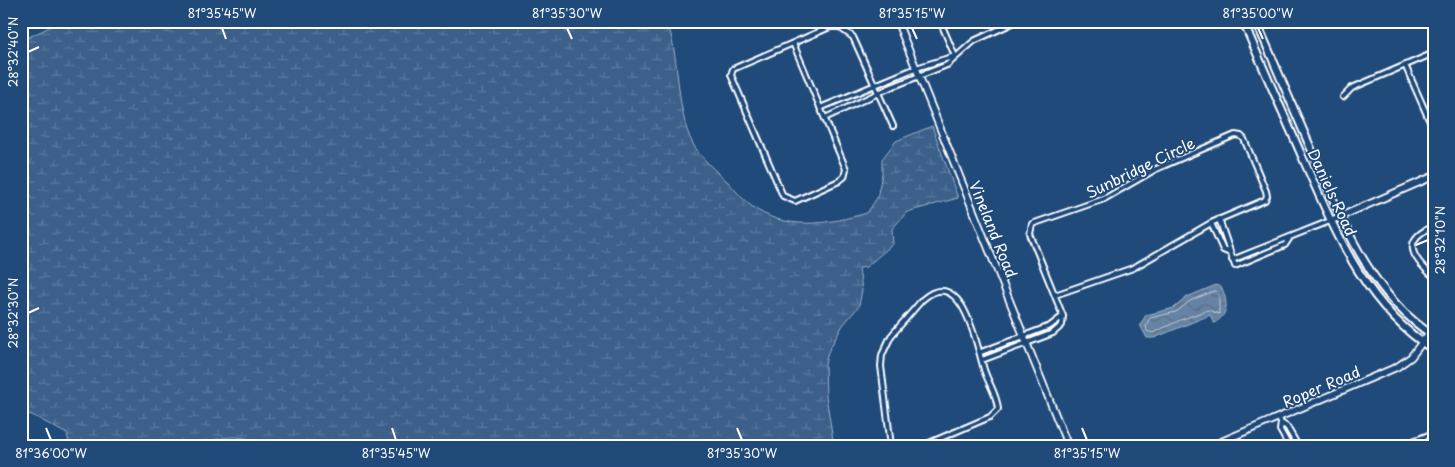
<svg xmlns="http://www.w3.org/2000/svg" width="1455" height="467" viewBox="0 0 1455 467" font-family="'Playpen Sans',sans-serif">
	<style>
		.wetland { fill: url(#wetland-marsh); stroke: #9eb0c5 }
		.water { fill: url(#water-waves); stroke: #a3b5c8 }
		.lines { fill: none; stroke-linecap: round; stroke-linejoin: round }
		.shore { stroke: #c1cddb; stroke-width: 1 }
		.street-casing { stroke: #fff; stroke-width: 8 }
		.secondary-casing { stroke: #fff; stroke-width: 9 }
		.primary-casing { stroke: #fff; stroke-width: 10 }
		.street { stroke: #1f4a7a; stroke-width: 4 }
		.secondary { stroke: #1f4a7a; stroke-width: 5.5 }
		.primary { stroke: #1f4a7a; stroke-width: 6 }
		.ticks { fill: none; stroke: #fff; stroke-width: 2 }
		.labels { text-anchor: middle; dominant-baseline: central; stroke-width: 4; stroke-linejoin: round; paint-order: stroke }
		.street-label { font-size: 15px; fill: #fff; stroke: #1f4a7a }
		.neatline { fill: none; stroke: #fff; stroke-width: 2 }
		.ticks-label { font-size: 12px; text-anchor: middle; fill: #fff }
	</style>
	<defs>
		<pattern id="wetland-marsh" width="20" height="14" patternUnits="userSpaceOnUse" patternTransform="scale(1.25)"><rect width="20" height="14" fill="#3c618b"/><path d="M1 5h8M5 5V1M11 12h8M15 12V8" fill="none" stroke="#59799c"/></pattern>
		<pattern id="water-waves" width="16" height="10" patternUnits="userSpaceOnUse" patternTransform="scale(1.25)"><rect width="16" height="10" fill="#6583a4"/><path d="M0 5q4-4 8 0t8 0" fill="none" stroke="#5b6d81"/></pattern>
	</defs>
	<rect width="100%" height="100%" fill="#1f4a7a"/>
	<filter id="ink" filterUnits="userSpaceOnUse"><feTurbulence type="fractalNoise" baseFrequency=".02" numOctaves="2"/><feDisplacementMap in="SourceGraphic" scale="10" xChannelSelector="R" yChannelSelector="G"/><feConvolveMatrix kernelMatrix="1 2 1 2 8 2 1 2 1" color-interpolation-filters="sRGB"/></filter>
	<g filter="url(#ink)">
		<path class="wetland" d="M62 21H667C679 56 676 94 687 130 694 152 709 165 726 180 734 188 741 198 750 205 785 232 828 224 867 213L877 198 882 174V159L896 141 932 126 958 198 907 212 892 229 893 244 866 267 859 268 862 290 859 306 843 325 828 352 825 364 826 396 834 446H266C244 434 223 434 201 446H70L67 434 32 415 21 412V41Z"/>
		<path class="water" d="M1216 285 1222 288C1228 303 1229 315 1214 323L1210 315 1154 338H1147L1140 325 1146 315 1174 308 1187 297Z"/>
		<g class="lines">
			<path class="shore" d="M1215 291 1219 295V314L1208 310 1180 320 1153 333 1147 331 1146 325 1150 318 1176 312 1190 301Z"/>
			<defs>
				<path id="street" d="M940 21 955 56
					M793 43 846 169 844 177 839 181 795 201 783 196 731 75 733 69 830 27H839L853 37 893 126
					M1405 65 1434 131
					M1343 97 1352 88 1434 53
					M820 108 916 68 955 56
					M825 118 889 88 947 65 974 41 1017 21
					M1219 219 1235 266 1285 245 1289 239
					M1211 223 1223 250 1230 253
					M1434 226C1400 240 1412 258 1434 277
					M1232 260 1330 221
					M981 352 1050 326 1063 316
					M982 360 1053 333 1062 325 1063 316 1030 234 1032 224 1104 199 1156 169 1235 135 1241 136 1244 139 1266 191 1267 196 1265 200 1211 223 1133 268 1055 295
					M1279 418 1281 423 1280 430 1289 446
					M1281 423 1287 427 1298 446
					M1393 444 1399 446
					M891 446 881 366 882 355 891 336 922 300C961 264 976 342 983 366 986 380 997 393 998 409L990 417 922 446
					M1400 446 1434 433"/>
				<path id="secondary" d="M897 21 1068 446
					M1330 221 1434 176
					M1211 446 1397 367 1411 357 1429 333"/>
				<path id="primary" d="M1243 21C1262 66 1282 110 1301 154 1333 226 1364 307 1434 350
					M1256 21C1275 64 1293 108 1312 151 1341 217 1369 295 1434 336"/>
			</defs>
			<use href="#street" class="street-casing"/>
			<use href="#secondary" class="secondary-casing"/>
			<use href="#primary" class="primary-casing"/>
			<use href="#street" class="street"/>
			<use href="#secondary" class="secondary"/>
			<use href="#primary" class="primary"/>
		</g>
	</g>
	<path class="ticks" d="M222 28 226 39M567 28 572 39M912 28 917 39M1258 28 1263 39M28 52 39 47M1416 245 1428 240M28 313 39 308M46 428 51 440M392 428 396 440M737 428 742 440M1082 428 1087 440"/>
	<g class="labels">
		<g class="street-label">
			<text transform="translate(1140 167) rotate(-26)">Sunbridge Circle</text>
			<text transform="translate(1333 192) rotate(65)">Daniels Road</text>
			<text transform="translate(994 229) rotate(68)">Vineland Road</text>
			<text transform="translate(1321 386) rotate(-23)">Roper Road</text>
		</g>
	</g>
	<rect width="1455" height="467" fill="none" stroke="#1f4a7a" stroke-width="55"/>
	<rect x="28" y="28" width="1400" height="412" class="neatline"/>
	<g class="ticks-label">
		<text x="222" y="18">81°35'45"W</text>
		<text x="567" y="18">81°35'30"W</text>
		<text x="912" y="18">81°35'15"W</text>
		<text x="1258" y="18">81°35'00"W</text>
		<text transform="translate(14 52) rotate(-90)" y="4">28°32'40"N</text>
		<text transform="translate(1441 240) rotate(-90)" y="4">28°32'10"N</text>
		<text transform="translate(14 313) rotate(-90)" y="4">28°32'30"N</text>
		<text x="51" y="458">81°36'00"W</text>
		<text x="396" y="458">81°35'45"W</text>
		<text x="742" y="458">81°35'30"W</text>
		<text x="1087" y="458">81°35'15"W</text>
	</g>
</svg>
